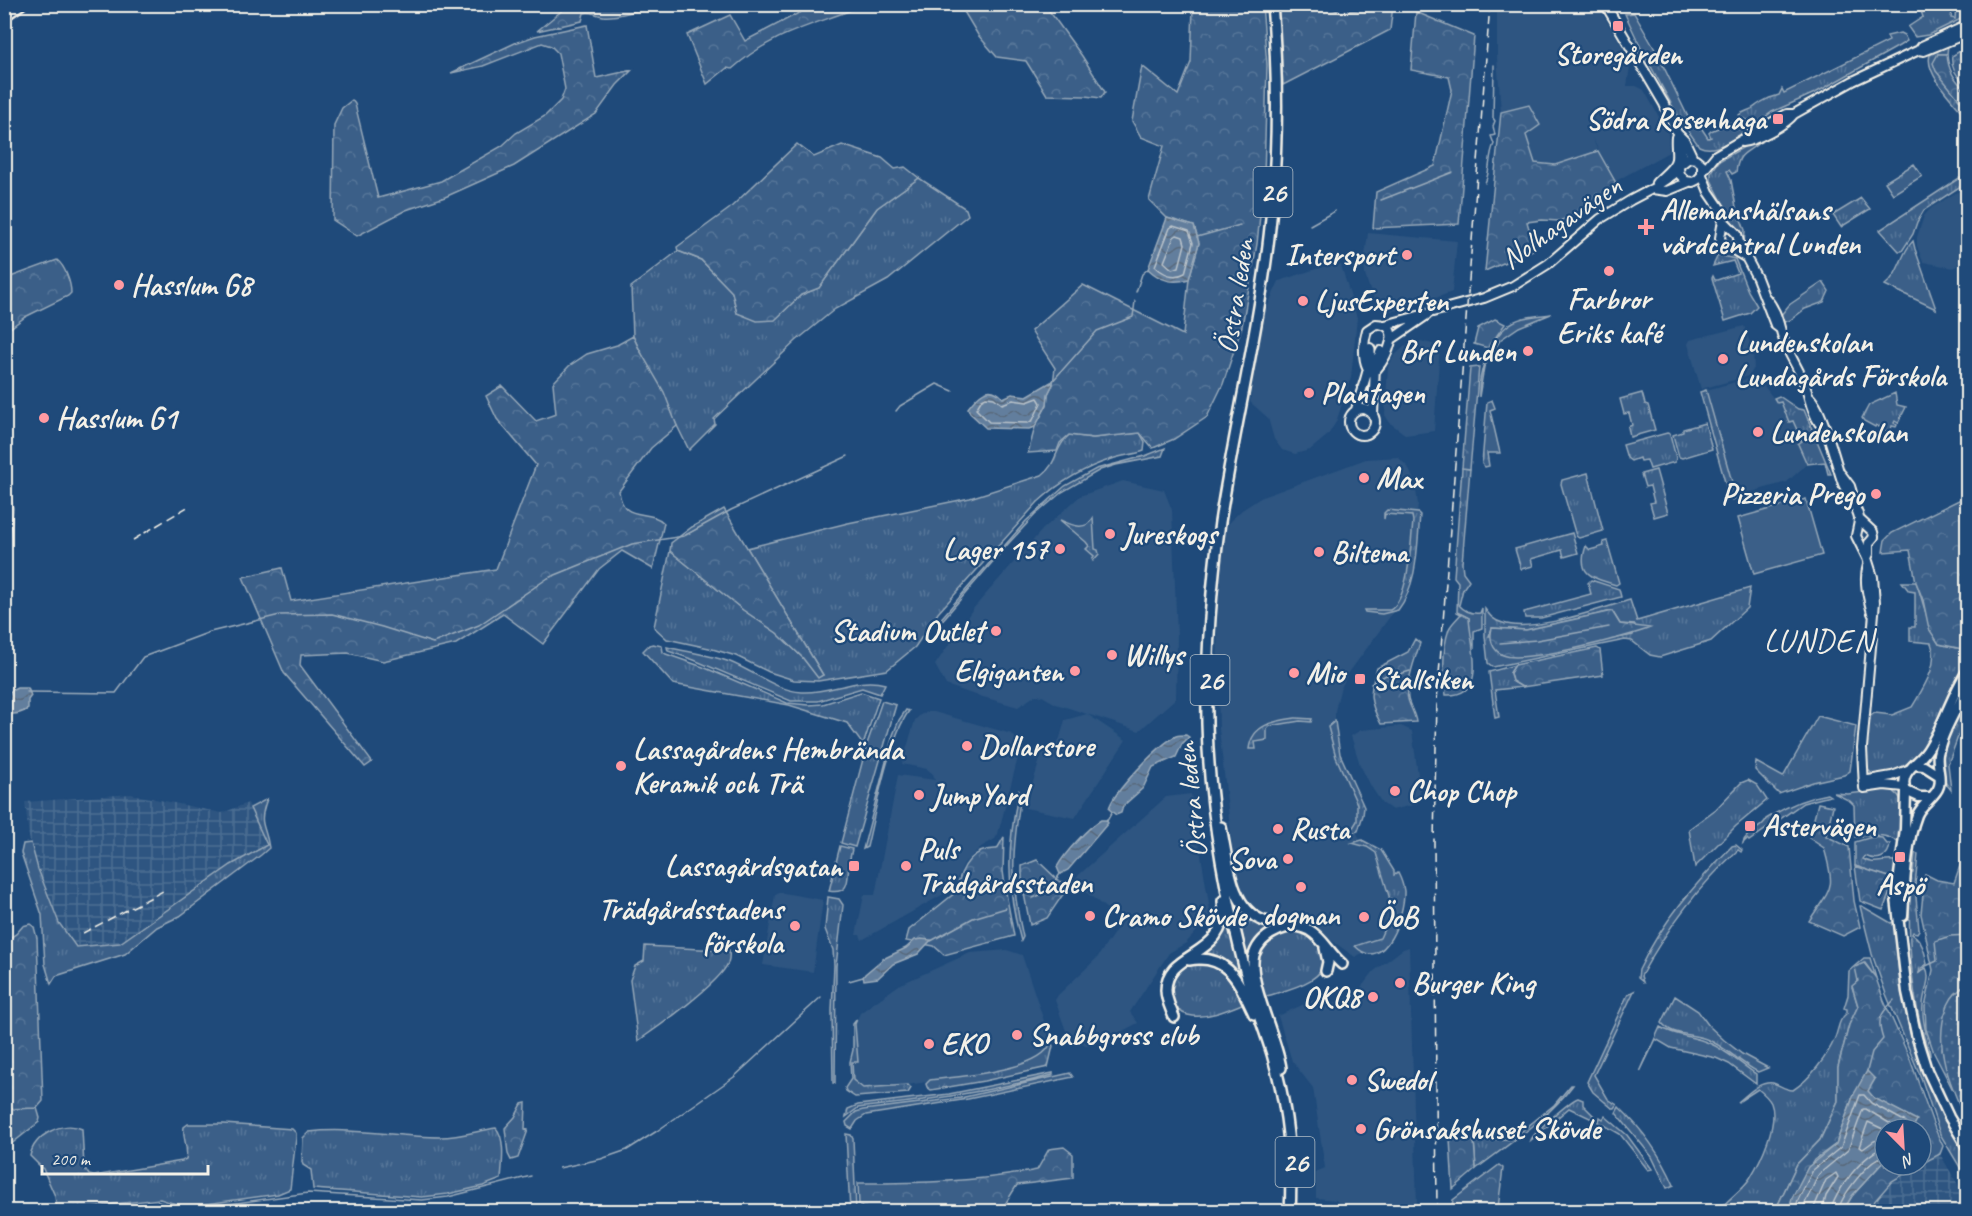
<svg xmlns="http://www.w3.org/2000/svg" width="1972" height="1216" viewBox="0 0 1972 1216" font-family="Caveat,sans-serif">
	<style>
		.built { fill: #2d5581 }
		.industrial { fill: url(#industrial-grid) }
		.grass { fill: url(#grass-tufts); stroke: #97a8b8; stroke-width: 1.5; fill-rule: evenodd }
		.forest { fill: url(#forest-crowns); stroke: #97a8b8; stroke-width: 1.5 }
		.garden { fill: url(#garden-dots); stroke: #97a8b8; stroke-width: 1.5 }
		.pitch { fill: #3a5f88; stroke: #97a8b8; stroke-width: 1.5 }
		.water { fill: url(#water-waves); stroke: #9cacbb; stroke-width: 1.5 }
		.lines { fill: none; stroke-linecap: round; stroke-linejoin: round }
		.shore { stroke: #bac3ca; stroke-width: 1.5 }
		.stream { stroke: #9cacbb; stroke-width: 1.5 }
		.tertiary-casing { stroke: #f4f1e8; stroke-width: 12 }
		.secondary-casing { stroke: #f4f1e8; stroke-width: 13 }
		.primary-casing { stroke: #f4f1e8; stroke-width: 14 }
		.trunk-casing { stroke: #f4f1e8; stroke-width: 14 }
		.tertiary { stroke: #1f4a7a; stroke-width: 8 }
		.secondary { stroke: #1f4a7a; stroke-width: 8 }
		.primary { stroke: #1f4a7a; stroke-width: 9 }
		.trunk { stroke: #1f4a7a; stroke-width: 9 }
		.rail { stroke: #f4f1e8; stroke-width: 1.5; stroke-dasharray: 9 4.5; stroke-linecap: butt }
		.poi-dot { fill: #ff9aa2; stroke: #1f4a7a; stroke-width: 2 }
		.labels { text-anchor: middle; dominant-baseline: central; stroke-width: 4.5; stroke-linejoin: round; paint-order: stroke }
		.shield { fill: #1f4a7a; stroke: #b4bfc7; stroke-width: 1.5 }
		.shield-label { font-size: 28px; font-weight: bold; fill: #f4f1e8 }
		.poi-label { font-size: 30px; font-weight: bold; fill: #f4f1e8; stroke: #1f4a7a; text-anchor: start }
		.street-label { font-size: 30px; fill: #f4f1e8; stroke: #1f4a7a }
		.neighbourhood-label { font-size: 32px; letter-spacing: 1.5px; fill: #f4f1e8; stroke: #1f4a7a }
	</style>
	<defs>
		<pattern id="industrial-grid" width="8" height="8" patternUnits="userSpaceOnUse" patternTransform="scale(1.5)"><rect width="8" height="8" fill="#2d5581"/><path d="M0 4h8M4 0v8" fill="none" stroke="#4c6e93"/></pattern>
		<pattern id="grass-tufts" width="24" height="20" patternUnits="userSpaceOnUse" patternTransform="scale(1.5)"><rect width="24" height="20" fill="#3a5f88"/><path d="M3 7l-1-3M5 7V3M7 7l1-3M15 17l-1-3M17 17v-4M19 17l1-3" fill="none" stroke="#577699"/></pattern>
		<pattern id="forest-crowns" width="20" height="18" patternUnits="userSpaceOnUse" patternTransform="scale(1.5)"><rect width="20" height="18" fill="#3a5f88"/><path d="M2 6a3 3 0 1 1 6 0M12 15a3 3 0 1 1 6 0" fill="none" stroke="#577699"/></pattern>
		<pattern id="garden-dots" width="8" height="8" patternUnits="userSpaceOnUse" patternTransform="scale(1.5)"><rect width="8" height="8" fill="#3a5f88"/><path d="M2 2h.1M6 6h.1" fill="none" stroke="#577699" stroke-width="1.8" stroke-linecap="round"/></pattern>
		<pattern id="water-waves" width="16" height="10" patternUnits="userSpaceOnUse" patternTransform="scale(1.5)"><rect width="16" height="10" fill="#627e9d"/><path d="M0 5q4-4 8 0t8 0" fill="none" stroke="#58687a"/></pattern>
	</defs>
	<rect width="100%" height="100%" fill="#1f4a7a"/>
	<filter id="ink" filterUnits="userSpaceOnUse"><feTurbulence type="fractalNoise" baseFrequency=".0167" numOctaves="2"/><feDisplacementMap in="SourceGraphic" scale="12" xChannelSelector="R" yChannelSelector="G"/><feConvolveMatrix kernelMatrix="1 2 1 2 8 2 1 2 1" color-interpolation-filters="sRGB"/></filter>
	<g filter="url(#ink)">
		<path class="built" d="M1497 5H1597L1631 61 1627 86H1636L1644 90 1668 133 1669 152 1616 181 1592 138 1598 151 1555 165 1535 163 1526 134 1529 105 1501 112 1497 57Z
			M1967 186V257L1954 268 1923 262 1917 246V237L1924 216 1931 208Z
			M1368 233 1457 241 1452 292 1402 310 1390 311 1378 305 1371 293 1365 275 1364 263Z
			M1331 264 1341 265 1357 318 1351 378 1336 422 1328 435 1310 450 1295 454 1282 450 1274 439 1268 418 1250 402 1261 321 1279 281Z
			M1744 326 1753 351 1754 368 1749 376 1701 389 1688 344 1690 340Z
			M1421 341 1440 346 1434 431 1406 435 1390 423 1385 415 1388 367 1394 356 1405 346Z
			M1747 379 1762 383 1777 403 1780 402 1789 421 1793 420 1802 442 1798 444 1807 464 1787 482 1737 496 1706 390Z
			M1398 457 1408 467 1415 483 1418 504 1412 569 1397 607 1348 674 1340 690 1335 711V739L1341 760 1361 804 1356 831 1362 843 1375 850 1381 857 1394 912 1378 945 1355 957 1304 921 1272 919 1251 910 1241 893 1233 854 1219 729 1217 625 1224 533 1230 521 1242 510 1262 497 1366 459Z
			M1123 481 1164 490 1172 510 1177 636 1176 698 1139 731 1087 714 1126 740 1075 818 1025 808 1042 753H1051L1060 738 1065 720 1087 714 1056 704 1042 696 1036 695 1018 707 969 693 946 685 935 665 972 610 1042 530 1080 496Z
			M927 712H934L1012 734 1019 742 1020 750 998 834 995 839 981 847 964 863 955 883 949 891 862 940 860 935H856L864 895H875L898 775 935 780 933 774 927 769 902 764 915 720 920 715Z
			M1401 726 1412 731 1421 796 1417 804 1392 810 1382 803 1372 788 1360 765 1351 736 1361 730Z
			M1191 794 1211 916 1186 943 1169 953 1130 1012 1138 1023 1107 1039 1087 1046 1067 1034 1055 1000 1058 995 1097 958 1122 921 1072 881 1166 797Z
			M778 892 823 900 813 972 763 965 775 895Z
			M1409 947 1417 1205 1410 1211H1345L1336 1200 1316 1198V1172L1325 1168 1313 1088 1292 1061 1278 1016 1313 1000 1334 1003 1355 995 1374 971 1403 949Z
			M1007 950 1022 955 1051 1042 1049 1048 1028 1063 981 1074 907 1085 863 1088 853 1080 852 1062 857 1061 855 1024 860 1013 899 985 970 953Z"/>
		<path class="industrial" d="M131 794 222 813 248 803 268 845 231 865 120 943 76 947 59 923 38 869 29 837 25 802Z
			M1940 1154 1967 1200V1211L1866 1212 1892 1181Z"/>
		<path class="grass" d="M1919 5H1953L1951 18 1955 19 1956 5H1967V16L1928 35 1915 37 1908 27 1923 17Z
			M1634 13 1657 53 1688 117 1700 126 1708 138 1711 137 1709 133 1711 131 1739 119 1753 125C1739 135 1717 155 1699 146L1679 118 1642 50 1625 14Z
			M1900 33 1904 35 1907 41 1899 46 1817 92 1772 112 1757 123 1741 118 1739 115C1744 111 1752 110 1757 105 1766 99 1769 98 1779 95L1782 89 1784 93 1889 41 1887 36Z
			M1948 45 1947 54H1938L1956 94 1967 109V118C1955 103 1924 73 1930 55Z
			M1758 139 1760 142C1745 155 1739 151 1736 172L1732 174 1729 170 1727 171 1731 180 1736 207 1745 230 1744 245 1727 220 1724 205 1711 180V173L1719 161Z
			M1914 164 1922 176 1893 194 1885 182Z
			M1967 173V182L1924 210 1917 222 1913 234 1902 251H1899L1880 230Z
			M919 178 966 209 968 215 888 280 835 309 796 341 714 419 715 424 689 450 633 336 631 287 678 251 701 260 732 292 737 313 774 320 801 295 819 288 877 208Z
			M1861 198 1870 209 1841 227 1833 215Z
			M1913 241 1915 249 1936 309 1885 285C1900 274 1900 254 1913 241Z
			M1718 255 1735 259 1748 291 1757 306 1750 313 1725 321 1712 278 1713 276 1715 280H1717L1738 273 1733 261 1713 266Z
			M1823 282 1829 291 1824 302 1805 309 1789 321 1783 322 1781 315 1789 305Z
			M1551 314 1519 327 1500 340 1484 367 1479 397C1478 375 1488 342 1506 327 1518 316 1536 316 1551 314Z
			M1706 390 1736 496 1738 498 1730 500 1700 392Z
			M1642 393 1645 404 1648 405 1655 430 1630 437 1628 427 1632 425 1629 413 1624 414 1620 399Z
			M1895 393 1897 405 1906 407 1898 423 1895 421 1894 423 1897 425 1896 427 1892 426 1889 433 1876 425 1875 427 1864 421 1862 418 1869 405Z
			M1779 396 1798 409 1804 410 1831 474H1828L1825 462 1807 464 1798 444 1802 441 1793 421 1789 422 1781 402 1777 403 1774 398Z
			M1492 400 1495 408 1490 410 1500 453H1487L1489 466 1485 467 1482 464 1487 402Z
			M1705 423 1712 449 1682 458 1679 457 1673 435 1683 432V429Z
			M1140 433 1145 442 1144 451C1134 455 1122 455 1112 459 1083 468 1060 482 1038 502L938 613 915 647 887 670 818 681 794 680 769 672 736 656 709 648 667 639 654 627 670 551 743 610 777 633 802 657 818 677 823 675 747 548 848 523 970 498 1042 475C1058 463 1054 448 1069 435L1093 438Z
			M1667 433 1670 434 1676 458 1675 462 1650 469 1647 460 1640 461 1639 458 1631 461 1627 458 1623 445Z
			M1165 448 1162 456 1116 465 1100 470 1062 492 1035 515 1008 544 940 623 938 622 1026 521 1065 486 1096 469 1145 456Z
			M1462 468 1470 469 1462 563 1463 572 1469 580 1463 589 1459 605C1465 612 1471 614 1480 613L1482 608V628L1474 631V646L1470 639 1469 618 1457 612 1458 582 1454 577Z
			M1656 470 1668 513 1654 517 1650 503 1654 502 1650 486 1645 487 1641 474Z
			M1588 473 1603 531 1579 538 1576 536 1561 484 1562 480Z
			M1387 510 1418 513 1420 515C1417 546 1418 584 1398 610L1382 614 1365 612 1364 610H1390C1409 599 1411 542 1413 521L1412 516 1385 514 1384 519V513Z
			M1093 518 1095 549 1098 550 1099 554 1093 561 1092 559 1094 556 1086 549 1089 546 1086 542 1060 520C1072 525 1085 532 1093 518Z
			M1572 533 1578 553 1564 557 1562 550 1531 559 1533 566 1521 569 1515 549Z
			M1607 541 1619 583 1616 585C1593 578 1576 575 1586 546L1590 550 1604 546 1603 542Z
			M1591 580 1619 589 1621 597 1541 618H1525L1524 612 1591 594 1588 583Z
			M1902 582H1916C1924 603 1927 625 1939 644L1967 650V661C1953 691 1942 726 1921 752 1914 761 1874 788 1867 767 1862 753 1867 732 1869 717L1875 713 1892 715 1912 707C1923 688 1940 665 1931 643L1910 641V627H1915V592L1909 591Z
			M1750 588 1747 608 1711 641 1660 657 1650 655 1632 641 1625 640 1493 667 1488 663 1485 636V609C1490 616 1494 621 1503 623 1533 633 1599 609 1630 600L1637 621ZM1612 611 1620 624 1635 625 1633 635 1617 638 1489 636 1492 628 1526 630Z
			M653 644 662 646 663 652 666 654 703 667 787 703 809 705 823 704 861 692 879 698 863 745 847 723 789 705 673 684 643 651 649 645Z
			M667 647C688 652 710 655 730 662 755 672 775 690 802 692 830 694 857 676 885 684L880 694 862 688 818 701H791L694 660 668 651Z
			M1515 665 1510 673 1512 681 1522 687 1495 690 1499 717 1495 718 1489 672Z
			M1967 694V712L1948 764 1951 790C1927 766 1956 718 1967 694Z
			M882 701 896 705 855 847 841 843 867 744Z
			M906 710 909 711C889 738 875 813 867 847L863 849 893 735 899 720Z
			M1818 716 1856 726 1850 771 1844 775 1813 782 1779 794 1755 770 1756 762 1783 777Z
			M1296 718 1312 719 1311 722 1300 721 1270 726 1267 729V740L1255 742 1256 749H1249C1252 724 1275 721 1296 718Z
			M1335 721 1340 754 1364 807 1363 815 1358 831 1349 834 1357 821V804L1336 757 1328 727Z
			M1748 780 1757 785 1767 800 1736 826 1695 867 1689 829 1716 809 1741 783Z
			M1889 789C1911 797 1901 824 1898 842 1881 831 1872 837 1855 837L1854 805 1850 801 1834 793 1848 794Z
			M1019 791 1021 795C1012 851 1010 881 1023 937L1021 941C1006 888 1007 845 1019 791Z
			M1827 794 1830 796 1803 803 1749 841 1747 839 1743 843C1746 831 1764 828 1766 819 1785 807 1804 798 1827 794Z
			M267 799C257 826 266 824 269 848L261 855 180 916 157 927 125 954 56 976 51 984 45 964 42 915 21 853 23 844 31 843 38 869 59 923 76 947 120 943 231 865 267 845 250 808Z
			M1872 837 1882 838 1887 844H1890C1889 858 1877 862 1865 856L1863 859C1874 866 1883 859 1895 861V879L1855 866V842Z
			M1362 840 1381 850 1394 871V875L1398 873C1401 879 1403 884 1404 891 1405 913 1385 976 1355 946L1380 938 1392 911V906L1376 853 1367 847 1352 843Z
			M1736 845 1742 850 1741 852 1738 850C1699 886 1666 930 1641 976L1643 982 1638 978 1639 970C1661 923 1696 883 1732 846Z
			M840 846 852 849C851 854 850 858 849 863 847 876 852 895 829 891Z
			M1915 853 1918 854 1915 886 1919 930 1917 933 1913 932 1912 934C1922 940 1925 952 1927 964L1920 969 1919 973 1926 968C1932 978 1923 993 1923 1005 1921 1024 1930 1042 1930 1056 1909 998 1908 934 1910 873H1913Z
			M1232 892 1239 904 1278 925 1249 963Z
			M828 897 839 899 843 905 836 966 835 1083H833L832 1011 834 965 833 950 825 929Z
			M1860 906H1862L1891 923 1894 921 1900 986 1913 1045 1932 1091 1967 1159V1179L1940 1134 1922 1080 1886 994 1872 954Z
			M1228 915 1248 990C1233 973 1223 956 1199 954Z
			M1295 930C1307 935 1320 940 1324 954 1331 982 1284 990 1264 997 1261 986 1256 976 1256 964 1256 943 1276 931 1295 930Z
			M727 944C729 949 730 957 728 963 720 983 657 1028 638 1041L630 980 635 966 644 961 645 946 718 950 722 945Z
			M1864 958H1870L1876 978 1865 963 1858 981 1852 987 1858 1006 1849 1025 1838 1067V1101L1820 1140 1797 1164 1776 1209 1771 1211 1718 1212C1727 1199 1742 1191 1750 1178 1761 1160 1779 1123 1771 1103 1768 1097 1763 1093 1758 1089L1738 1102C1748 1094 1759 1081 1773 1083 1780 1085 1785 1090 1793 1090 1810 1079 1827 1057 1835 1038 1839 1028 1838 1020 1847 1013V1009L1844 1008 1848 995 1849 971Z
			M1202 960 1226 970 1247 1002C1231 1008 1211 1018 1193 1016 1161 1013 1166 964 1202 960Z
			M1634 991 1594 1075 1608 1099 1617 1105 1615 1108H1612L1593 1092 1587 1082 1628 994Z
			M1675 996 1698 1011 1709 1026 1724 1040 1742 1054 1768 1068 1758 1072C1739 1062 1725 1046 1706 1039 1691 1033 1672 1036 1662 1023Z
			M857 1019 855 1024 858 1062H852L853 1080 863 1088 908 1085 911 1088 908 1093 855 1097 846 1091 845 1088 851 1079 850 1062 853 1050V1024Z
			M1660 1027C1675 1036 1693 1036 1709 1043 1726 1050 1741 1064 1756 1074V1084L1729 1064 1716 1058 1671 1048 1656 1039 1640 1072Z
			M1051 1042 1053 1046 1048 1067 984 1081 931 1090 927 1087 926 1084 930 1080C956 1077 1043 1071 1051 1042Z
			M1053 1073V1075C991 1091 929 1101 865 1107L858 1108 846 1117 848 1109 858 1105 949 1094Z
			M1070 1073 1073 1077 968 1099 866 1115 857 1121 852 1129 847 1126 846 1122 856 1112 863 1110 960 1098Z
			M1571 1085H1573C1548 1119 1510 1143 1476 1169L1474 1140 1512 1139 1554 1105Z
			M1578 1098 1583 1100V1105L1595 1117 1596 1121 1569 1108 1531 1140C1534 1132 1570 1101 1578 1098Z
			M1619 1107C1643 1130 1661 1155 1674 1185L1667 1188 1652 1157 1616 1113Z
			M37 1108 40 1118 39 1122 5 1149V1109Z
			M1605 1116 1627 1135 1652 1169 1648 1170 1620 1134 1599 1122 1600 1117 1603 1119Z
			M188 1124H224L292 1129 296 1133V1138L290 1189 278 1194 185 1207 160 1199 115 1204 83 1211H57L55 1196 43 1169 30 1156C34 1135 63 1120 82 1129L84 1167 89 1175 94 1176 182 1161 186 1159C189 1148 182 1138 184 1127Z
			M496 1128C506 1139 502 1165 501 1179L483 1186 448 1194 422 1197 313 1189 311 1170 303 1165 302 1162 303 1138 309 1132C353 1127 397 1137 440 1137 460 1137 477 1131 496 1128Z
			M846 1134 851 1135 853 1139 856 1211H850Z"/>
		<path class="forest" d="M570 4H653V5C643 9 614 18 603 16 595 15 593 11 584 13L582 21 537 31Z
			M1204 4 1262 5 1267 65 1264 177 1257 244 1242 326 1223 384 1207 417 1174 439 1153 448 1140 433 1093 438 1069 435 1060 443 1057 451 1028 453 1035 427 1047 405 1048 394 1053 384 1055 368 1031 331 1083 285 1183 335 1189 279 1199 243 1194 226 1167 218 1149 200 1164 146 1141 137 1132 121 1142 66 1178 95 1191 62 1193 8Z
			M1320 4 1341 12 1393 5 1390 30 1283 85 1278 10 1280 5Z
			M814 5H864C813 26 775 31 732 69L727 68 707 84 687 35 730 15 745 41Z
			M960 5H1045L1082 56 1105 92 1101 98 1085 96 1047 95 1026 61 997 57 978 35Z
			M1416 12 1474 36 1459 224 1373 228 1376 192 1435 166 1452 90 1449 77 1411 70Z
			M587 25 596 78 632 70 617 85 596 114 514 166 445 197 406 210 357 236 333 220 334 125 342 108 352 100 355 104 378 198 441 181 502 146 516 133 545 116 561 100 565 89 558 53 551 46 542 43 483 66 451 73 515 43 535 36Z
			M1960 51H1967V87C1959 77 1950 70 1952 56Z
			M1938 54H1947C1948 72 1956 80 1967 93V109L1936 71 1933 63Z
			M1529 105 1540 125 1526 135 1535 163 1555 165 1598 151 1616 183 1592 209 1559 221 1542 220 1527 222 1535 249 1485 271 1501 112Z
			M797 144 814 157 842 145 882 158 895 169 905 167 919 178 877 208 819 288 801 295 775 320 757 321 737 313 732 292 701 260 678 251 677 247 729 209Z
			M57 260C65 266 71 283 71 293L68 296 25 317 5 332V279Z
			M1495 319 1505 324 1488 348 1474 344 1478 328Z
			M633 336 639 349 664 392 677 426 651 448 619 491C623 524 647 507 664 523L653 569 622 551 599 569 543 644 503 614 456 644 383 661 348 653 301 655 300 665 372 762 365 767 284 673 243 577 282 568 291 601 496 569 536 465 497 419 486 396 502 386 536 421 556 414 553 383 569 366 587 354 617 345Z
			M1479 367 1470 469 1462 468 1470 368Z
			M5 486 9 492 13 508 5 592Z
			M1967 496H1968L1967 650 1939 644 1929 629 1923 600 1916 582 1910 550 1883 552 1885 540 1892 533Z
			M724 509 823 675 818 678 802 657 777 633 743 610 670 551 671 543 692 527Z
			M1612 611 1620 624 1650 628C1628 637 1523 664 1503 655 1492 650 1489 639 1492 628L1526 630Z
			M1461 614 1469 618C1470 644 1490 697 1446 695 1443 674 1442 649 1449 629 1451 624 1457 619 1461 614Z
			M1415 639 1420 643C1415 659 1406 682 1408 699 1410 707 1415 714 1416 722L1381 724C1368 700 1369 693 1377 668L1408 652Z
			M1597 648 1600 650 1603 675 1522 687 1512 681 1510 673 1515 665Z
			M1818 803 1833 806 1826 836 1849 847 1854 901 1860 927 1843 936 1809 921C1832 886 1836 890 1824 848L1809 838Z
			M1004 837 1003 871 1006 893 1014 936 944 955 934 946 906 941 909 930 956 892C960 869 971 848 997 849Z
			M1037 860 1059 881 1070 884 1047 918 1030 925 1022 883V866Z
			M1962 860H1967V986L1961 988 1942 1049 1953 1090 1934 1053 1926 1029 1925 1007 1933 970 1921 914 1925 874 1937 880 1954 883Z
			M1855 866 1895 879 1883 910 1860 901Z
			M30 924 34 927 37 938 43 1101 37 1108 5 1109V941L16 934 23 926Z
			M1864 963 1876 978 1884 1001 1910 1059 1935 1129 1943 1146 1940 1154 1921 1164V1129H1912L1916 1120 1874 1098 1868 1091 1854 1094 1836 1144 1814 1160 1792 1198 1789 1211 1771 1212 1776 1209 1797 1164 1820 1140 1838 1101V1067L1849 1025 1858 1006 1852 986 1858 981 1855 967Z
			M526 1103 525 1129 528 1130 518 1158 511 1160 508 1154 505 1128 515 1117 522 1104Z
			M1450 1139 1474 1140 1476 1169 1453 1189Z
			M1064 1147 1073 1154V1178L1017 1185 1002 1209 1003 1211H865L859 1204 858 1183C918 1183 979 1182 1037 1170L1049 1149Z
			M1885 1160V1165H1920L1892 1181 1866 1211 1843 1212 1852 1196Z
			M1499 1165 1503 1168 1498 1208 1493 1211H1451L1453 1200Z"/>
		<path class="garden" d="M1967 986H1968L1967 1122C1951 1087 1931 1043 1948 1005 1952 996 1959 989 1967 986Z"/>
		<path class="pitch" d="M1806 499 1822 555 1754 574 1738 518Z"/>
		<path class="water" d="M1167 218 1194 226 1199 243 1189 279C1173 284 1161 281 1148 269Z
			M1051 382 1053 384 1048 394 1047 404 1035 427 1029 429 986 428 970 413 968 408C978 395 989 382 1003 398L1012 394 1027 396Z
			M17 688H28L31 696 28 700V709C20 714 13 716 5 712V694Z
			M1186 735 1189 737 1182 744 1176 757 1153 767 1143 788 1123 806 1121 813 1116 815 1109 809C1112 793 1161 743 1176 736 1179 735 1183 735 1186 735Z
			M1101 820H1106L1108 823 1068 870 1060 874 1057 867C1064 854 1088 827 1101 820Z
			M921 939 931 940 918 954 893 964 878 978 864 980 863 977 865 974 883 959 906 948 915 940Z
			M1867 1071 1875 1079 1868 1091 1874 1098 1917 1120 1912 1129H1885V1160L1852 1196 1843 1211H1789L1792 1198 1808 1167 1836 1144 1854 1094Z"/>
		<g class="lines">
			<path class="shore" d="M1173 226 1189 231 1193 243 1185 273C1174 279 1163 274 1155 266L1170 228Z
				M1177 235 1183 237 1185 244 1179 267 1172 269 1164 262 1174 237Z
				M986 397 994 398 1002 404 1013 400 1027 402 1038 398 1041 403 1033 420 1028 423 989 422 976 409 982 399Z
				M1885 1130 1868 1122 1859 1147 1863 1149 1874 1141 1885 1139
				M1795 1212 1798 1200 1813 1170 1841 1147 1860 1095H1864L1871 1103 1906 1122 1907 1129
				M1803 1212 1805 1203 1819 1174 1848 1150 1863 1109H1866L1899 1129
				M1812 1212 1826 1180 1836 1173 1838 1177 1826 1196 1822 1212
				M1831 1212C1832 1194 1867 1149 1885 1148
				M1838 1212C1840 1197 1870 1158 1885 1156"/>
			<path class="stream" d="M1485 183C1491 170 1488 156 1494 144L1491 136 1495 135 1493 126 1495 121 1493 118 1494 65
				M1381 200 1453 172
				M1310 225 1335 211
				M1197 237 1240 225
				M1136 292 1142 274 1148 269
				M1050 384 1097 331 1133 317 1135 301
				M896 411 900 406 937 384 953 391
				M1500 643 1537 640 1609 627
				M1371 684 1386 675 1393 676 1410 671
				M27 692 116 693 143 657 210 632 280 615 332 614 382 627 433 643 479 625 548 578 632 544 684 536 731 510 848 456
				M1107 821 1112 812
				M1033 898 1047 892 1060 874
				M931 941 973 918 1006 908
				M1919 973 1926 966 1937 961 1935 941 1950 936 1968 935
				M849 981 863 977
				M1867 1071 1872 1052 1883 1039C1876 1018 1881 1014 1894 1000
				M559 1168 601 1159 627 1150 657 1131 734 1077 821 997
				M105 1212 158 1202 187 1210 308 1193 422 1200 448 1197 531 1176"/>
			<defs>
				<path id="tertiary" d="M1605 4 1664 104 1677 133 1682 155 1679 168 1680 175 1686 181 1693 182 1697 180 1702 175V164L1696 159 1689 158 1680 165
					M1919 50 1924 51 1968 33
					M1678 134 1685 141 1693 158
					M1742 142C1755 141 1786 125 1794 114L1853 81 1919 50 1922 46 1968 25
					M1703 171 1716 155 1778 119 1787 114H1794
					M1702 175 1709 192 1720 208 1723 220 1720 238 1722 243 1745 257
					M1656 183C1662 176 1675 168 1676 159 1677 151 1675 145 1676 137
					M1652 189 1667 191 1689 182
					M1723 220 1737 234 1740 246 1757 278 1775 325 1779 328
					M1765 297C1777 310 1778 322 1783 338 1788 353 1797 366 1803 380 1810 396 1809 407 1819 423
					M1385 325 1484 298 1513 286 1548 264 1600 219 1631 200 1652 189 1673 175 1679 168
					M1392 339 1427 315
					M1367 367C1362 357 1364 340 1367 330L1376 324C1405 324 1386 358 1376 370
					M1809 397C1823 408 1836 465 1843 484 1847 493 1858 509 1859 518 1859 525 1857 530 1856 536L1867 558
					M1349 422a13 13 0 1 1 26 0a13 13 0 1 1-26 0Z
					M1356 410C1359 394 1374 361 1370 348
					M1373 415 1375 364 1381 351
					M1841 474 1850 486 1855 503
					M1859 519 1873 532 1874 537 1869 543
					M1869 543V554L1867 558 1873 577 1875 602 1862 748 1864 788 1884 785 1904 787
					M1868 565C1863 580 1868 598 1872 613
					M1863 781 1892 776 1908 770"/>
				<path id="secondary" d="M1914 765 1924 766 1938 775
					M1906 791 1905 829 1896 898 1907 992 1917 1038 1927 1070 1949 1117 1968 1149
					M1930 797H1919L1906 791C1898 771 1919 764 1928 749 1944 725 1951 694 1968 670
					M1903 916C1905 886 1906 843 1917 815 1922 803 1936 797 1939 786 1942 776 1936 765 1938 754 1943 731 1958 707 1968 686"/>
				<path id="primary" d="M4 16 21 4"/>
				<path id="trunk" d="M1272 4C1278 72 1278 139 1272 207 1263 313 1236 417 1220 522 1211 588 1206 657 1207 724 1209 810 1225 895 1247 978 1254 1004 1264 1028 1272 1054 1287 1105 1293 1158 1290 1212
					M1221 827C1228 857 1229 909 1264 921 1278 925 1295 923 1309 930 1323 938 1330 954 1342 964
					M1325 948 1328 962 1326 971
					M1189 960C1229 953 1239 983 1254 1014
					M1174 1017C1171 1009 1166 1000 1166 990 1166 949 1230 959 1223 901
					M1281 1068C1277 1039 1247 980 1254 955 1259 939 1273 931 1288 927"/>
			</defs>
			<use href="#tertiary" class="tertiary-casing"/>
			<use href="#secondary" class="secondary-casing"/>
			<use href="#primary" class="primary-casing"/>
			<use href="#trunk" class="trunk-casing"/>
			<use href="#tertiary" class="tertiary"/>
			<use href="#secondary" class="secondary"/>
			<use href="#primary" class="primary"/>
			<use href="#trunk" class="trunk"/>
			<path class="rail" d="M133 540 189 506
				M83 933 165 890
				M1437 1212 1434 840 1437 701 1490 4"/>
		</g>
	</g>
	<g class="poi-dot">
		<rect x="1612" y="20" width="12" height="12" rx="3"/>
		<rect x="1772" y="113" width="12" height="12" rx="3"/>
		<path d="M1643 218h6v6h6v6h-6v6h-6v-6h-6v-6h6z"/>
		<circle cx="1407" cy="255" r="6"/>
		<circle cx="1609" cy="271" r="6"/>
		<circle cx="119" cy="285" r="6"/>
		<circle cx="1303" cy="301" r="6"/>
		<circle cx="1528" cy="351" r="6"/>
		<circle cx="1723" cy="359" r="6"/>
		<circle cx="1309" cy="393" r="6"/>
		<circle cx="44" cy="418" r="6"/>
		<circle cx="1758" cy="432" r="6"/>
		<circle cx="1364" cy="478" r="6"/>
		<circle cx="1876" cy="494" r="6"/>
		<circle cx="1110" cy="534" r="6"/>
		<circle cx="1060" cy="549" r="6"/>
		<circle cx="1319" cy="552" r="6"/>
		<circle cx="996" cy="631" r="6"/>
		<circle cx="1112" cy="655" r="6"/>
		<circle cx="1075" cy="671" r="6"/>
		<circle cx="1294" cy="673" r="6"/>
		<rect x="1354" y="673" width="12" height="12" rx="3"/>
		<circle cx="967" cy="746" r="6"/>
		<circle cx="621" cy="766" r="6"/>
		<circle cx="1395" cy="791" r="6"/>
		<circle cx="919" cy="795" r="6"/>
		<rect x="1744" y="820" width="12" height="12" rx="3"/>
		<circle cx="1278" cy="829" r="6"/>
		<rect x="1894" y="851" width="12" height="12" rx="3"/>
		<circle cx="1288" cy="859" r="6"/>
		<rect x="848" y="860" width="12" height="12" rx="3"/>
		<circle cx="906" cy="866" r="6"/>
		<circle cx="1301" cy="887" r="6"/>
		<circle cx="1090" cy="916" r="6"/>
		<circle cx="1364" cy="917" r="6"/>
		<circle cx="795" cy="926" r="6"/>
		<circle cx="1400" cy="983" r="6"/>
		<circle cx="1373" cy="997" r="6"/>
		<circle cx="1017" cy="1035" r="6"/>
		<circle cx="929" cy="1044" r="6"/>
		<circle cx="1352" cy="1080" r="6"/>
		<circle cx="1361" cy="1129" r="6"/>
	</g>
	<g class="labels">
		<g class="shield">
			<rect x="1253.5" y="167" width="39" height="50" rx="4.5"/>
			<rect x="1190.5" y="655" width="39" height="50" rx="4.5"/>
			<rect x="1275.5" y="1137" width="39" height="50" rx="4.5"/>
		</g>
		<g class="shield-label">
			<text x="1273" y="192">26</text>
			<text x="1210" y="680">26</text>
			<text x="1295" y="1162">26</text>
		</g>
		<g class="poi-label">
			<text x="1618" y="54" text-anchor="middle">Storegården</text>
			<text x="1766" y="119" text-anchor="end">Södra Rosenhaga</text>
			<text x="1660" y="210">Allemanshälsans<tspan x="1660" dy="34">vårdcentral Lunden</tspan></text>
			<text x="1395" y="255" text-anchor="end">Intersport</text>
			<text x="131" y="285">Hasslum G8</text>
			<text x="1609" y="299" text-anchor="middle">Farbror<tspan x="1609" dy="34">Eriks kafé</tspan></text>
			<text x="1315" y="301">LjusExperten</text>
			<text x="1735" y="342">Lundenskolan<tspan x="1735" dy="34">Lundagårds Förskola</tspan></text>
			<text x="1516" y="351" text-anchor="end">Brf Lunden</text>
			<text x="1321" y="393">Plantagen</text>
			<text x="56" y="418">Hasslum G1</text>
			<text x="1770" y="432">Lundenskolan</text>
			<text x="1376" y="478">Max</text>
			<text x="1864" y="494" text-anchor="end">Pizzeria Prego</text>
			<text x="1122" y="534">Jureskogs</text>
			<text x="1048" y="549" text-anchor="end">Lager 157</text>
			<text x="1331" y="552">Biltema</text>
			<text x="984" y="631" text-anchor="end">Stadium Outlet</text>
			<text x="1124" y="655">Willys</text>
			<text x="1063" y="671" text-anchor="end">Elgiganten</text>
			<text x="1306" y="673">Mio</text>
			<text x="1372" y="679">Stallsiken</text>
			<text x="979" y="746">Dollarstore</text>
			<text x="633" y="749">Lassagårdens Hembrända<tspan x="633" dy="34">Keramik och Trä</tspan></text>
			<text x="1407" y="791">Chop Chop</text>
			<text x="931" y="795">JumpYard</text>
			<text x="1762" y="826">Astervägen</text>
			<text x="1290" y="829">Rusta</text>
			<text x="918" y="849">Puls<tspan x="918" dy="34">Trädgårdsstaden</tspan></text>
			<text x="1276" y="859" text-anchor="end">Sova</text>
			<text x="842" y="866" text-anchor="end">Lassagårdsgatan</text>
			<text x="1900" y="885" text-anchor="middle">Aspö</text>
			<text x="783" y="909" text-anchor="end">Trädgårdsstadens<tspan x="783" dy="34">förskola</tspan></text>
			<text x="1301" y="915" text-anchor="middle">dogman</text>
			<text x="1102" y="916">Cramo Skövde</text>
			<text x="1376" y="917">ÖoB</text>
			<text x="1412" y="983">Burger King</text>
			<text x="1361" y="997" text-anchor="end">OKQ8</text>
			<text x="1029" y="1035">Snabbgross club</text>
			<text x="941" y="1044">EKO</text>
			<text x="1364" y="1080">Swedol</text>
			<text x="1373" y="1129">Grönsakshuset Skövde</text>
		</g>
		<g class="street-label">
			<text transform="translate(1561 222) rotate(-35)">Nolhagavägen</text>
			<text transform="translate(1235 296) rotate(-81)">Östra leden</text>
			<text transform="translate(1191 800) rotate(-96)">Östra leden</text>
		</g>
		<g class="neighbourhood-label">
			<text x="1819" y="640">LUNDEN</text>
		</g>
	</g>
	<rect width="1972" height="1216" fill="none" stroke="#1f4a7a" stroke-width="24"/>
	<rect x="12" y="12" width="1948" height="1192" fill="none" stroke="#f4f1e8" stroke-width="2" filter="url(#ink)"/>
	<g transform="translate(1903 1147) rotate(156)"><circle r="28" fill="#1f4a7a" stroke="#748da6" stroke-width="1.5"/>
	<path d="M0-4.5L10 22L0 15L-10 22Z" fill="#ff9aa2"/>
	<text y="-9" font-size="16" font-weight="bold" text-anchor="middle" fill="#f4f1e8">N</text>
	</g>
	<path d="M42 1165v9h166v-9" fill="none" stroke="#f4f1e8" stroke-width="3"/>
	<text x="51" y="1165" font-size="18" fill="#f4f1e8" stroke="#1f4a7a" stroke-width="4.5" paint-order="stroke">200 m</text>
</svg>
